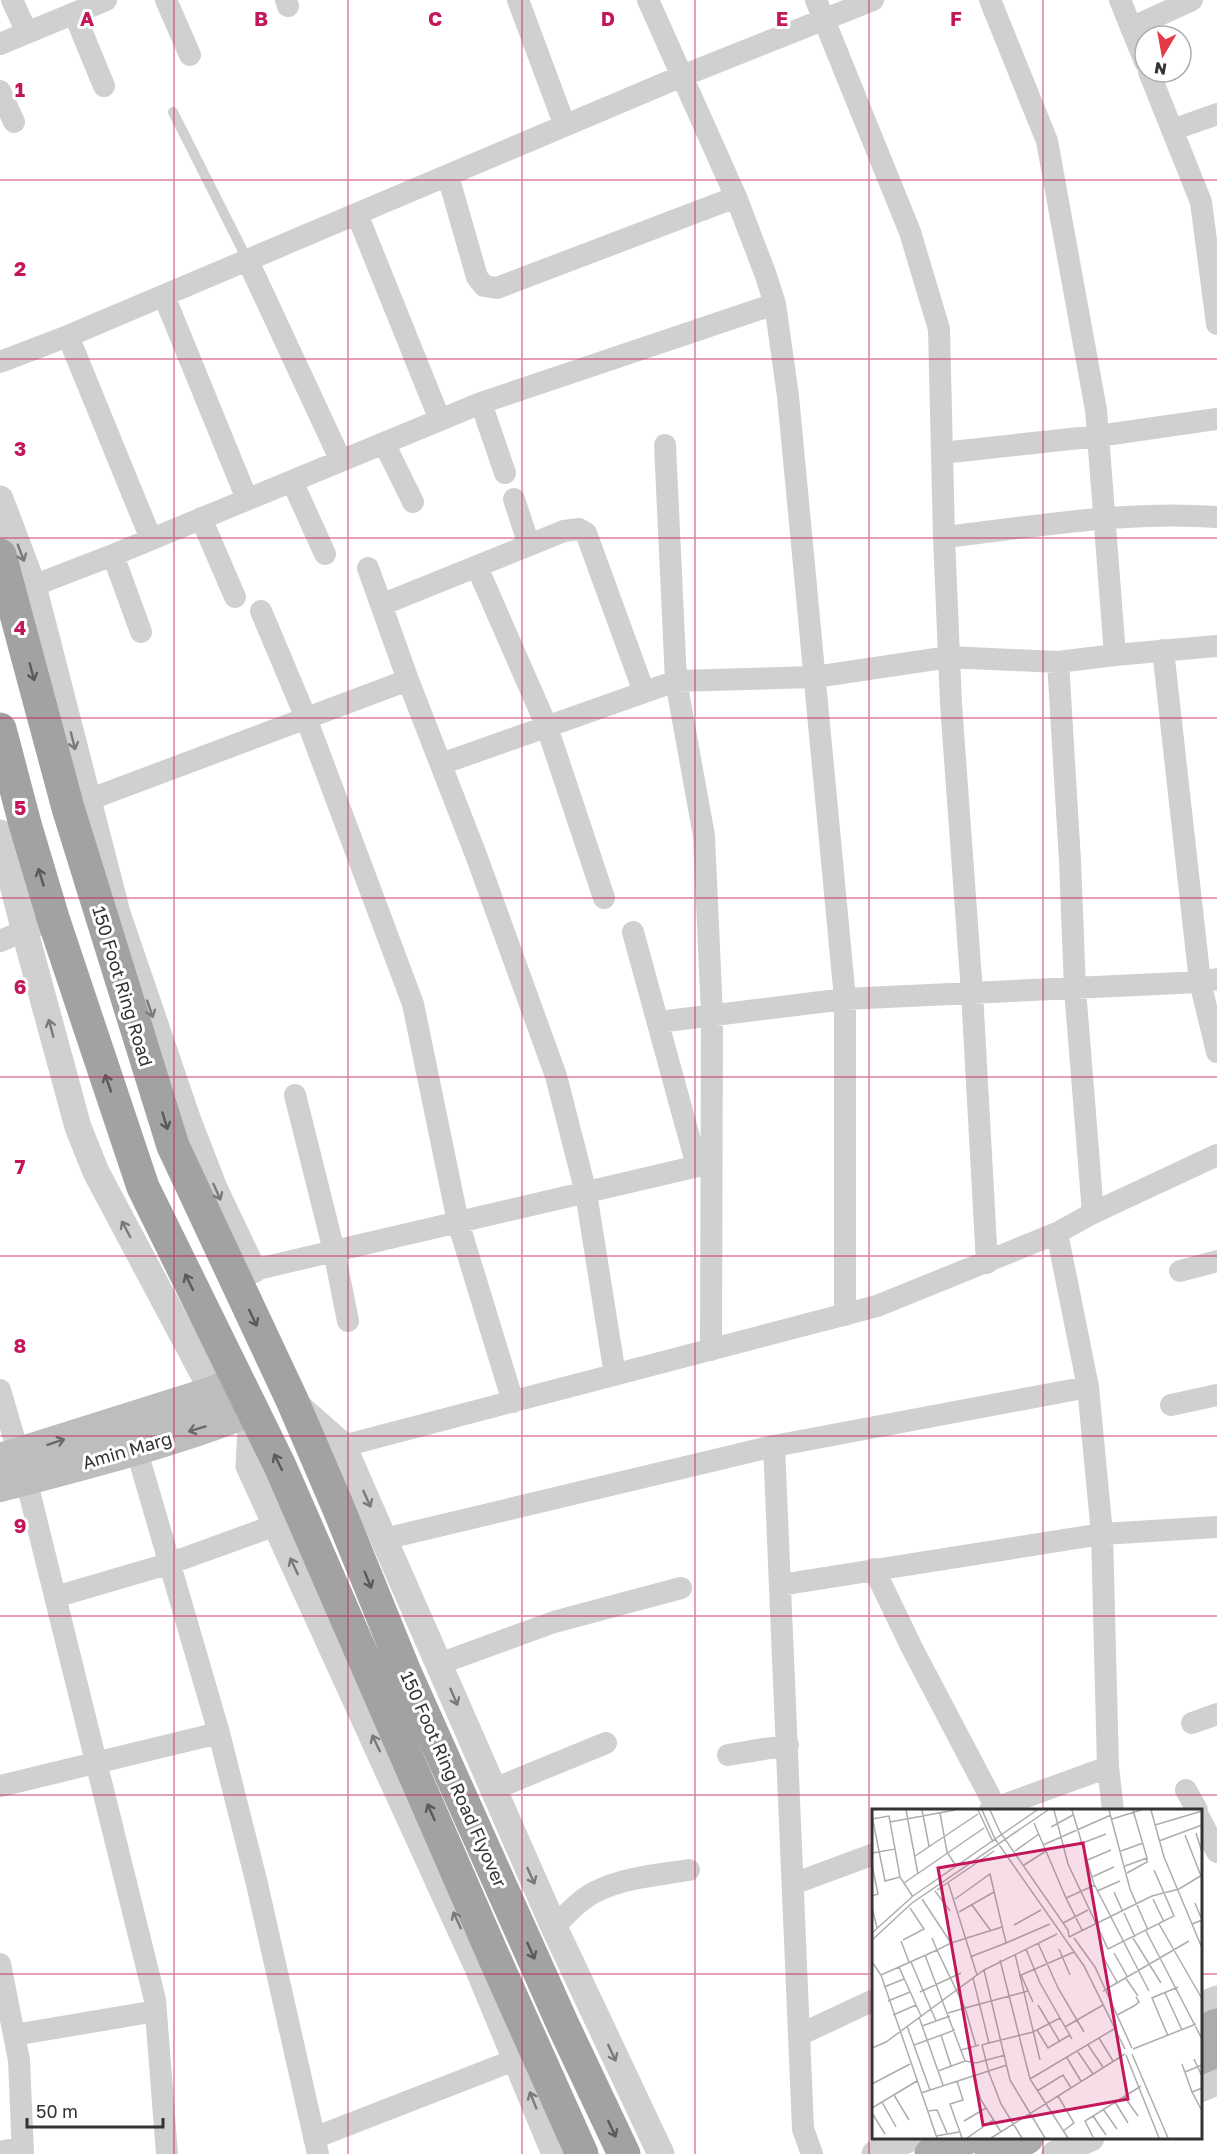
<svg xmlns="http://www.w3.org/2000/svg" width="1217" height="2154" viewBox="0 0 1217 2154" font-family="'Golos Text',sans-serif">
	<style>
		.lines { fill: none; stroke-linecap: round; stroke-linejoin: round }
		.service { stroke: #d0d0d0; stroke-width: 10 }
		.minor { stroke: #d0d0d0; stroke-width: 22 }
		.tertiary { stroke: #d0d0d0; stroke-width: 27 }
		.secondary { stroke: #bdbdbd; stroke-width: 32 }
		.primary { stroke: #ababab; stroke-width: 33 }
		.trunk { stroke: #a2a2a2; stroke-width: 33 }
		.oneway { stroke: #7a7a7a }
		.oneway2 { stroke: #5a5a5a }
		.oneway3 { stroke: #6a6a6a }
		.grid { fill: none; stroke: #c2185b; stroke-width: 1.5; stroke-opacity: 0.55 }
		.labels { text-anchor: middle; dominant-baseline: central; stroke-width: 6; stroke-linejoin: round; paint-order: stroke }
		.street-label { font-size: 18px; fill: #333; stroke: #fff }
		.inset-road { fill: none; stroke: #adadad; stroke-width: 1.5 }
		.view { fill: #c2185b; fill-opacity: 0.15; stroke: #c2185b; stroke-width: 3 }
		.inset-edge { fill: none; stroke: #333; stroke-width: 3 }
		.grid-label { font-size: 20px; text-anchor: middle; font-weight: bold; fill: #c2185b; stroke: #fff; stroke-width: 6; stroke-linejoin: round; paint-order: stroke }
	</style>
	<rect width="100%" height="100%" fill="#fff"/>
	<g class="lines">
		<path class="service" d="M173 112 247 259"/>
		<path class="minor" d="M12 0 27 33
			M166 0 190 55
			M286 0 288 6
			M518 0 565 126
			M648 0 736 197 765 273 775 304 788 396 845 999V1315
			M816 0 910 232 939 329 944 537 951 704 972 993 987 1263
			M990 0 1047 141 1096 410 1115 655 1058 662 1070 861 1075 989 1093 1213
			M1120 0 1145 62
			M74 13 104 86
			M1131 28 1192 0
			M0 44 106 0
			M1149 72 1201 202 1217 324
			M0 91 14 122
			M1172 130 1217 114
			M448 176 477 277 484 286 497 288 736 197
			M357 214 440 420
			M247 259 341 461
			M164 296 247 499
			M68 336 151 539
			M0 362 68 336 682 76 873 0
			M481 403 505 473
			M384 443 413 502
			M665 445 676 681 704 836 712 1015 711 1350
			M942 453 1098 436 1217 419
			M292 481 325 554
			M514 499 529 545
			M201 518 235 597
			M944 537C1034 527 1127 510 1217 517
			M113 555 141 632
			M477 567 547 727 604 898
			M368 568 408 680 476 855 556 1076 586 1193 615 1375
			M17 592 113 555 481 403 775 304
			M381 605 564 531 579 529 586 533 644 692
			M261 611 306 718 413 1004 458 1222 513 1402
			M1163 650 1200 982 1217 979
			M1115 655 1217 646
			M441 764 676 681 815 677 949 657 1058 662
			M72 806 408 680
			M633 932 697 1166
			M0 941 41 924
			M658 1022 845 999 1200 982 1217 1052
			M295 1095 334 1251 348 1321
			M1057 1233 1088 1387 1102 1534 1108 1767 1113 1810
			M253 1270 711 1163
			M1180 1271 1217 1261
			M0 1390 26 1479 155 2000 167 2154
			M1171 1405 1217 1395
			M343 1446 877 1306 1057 1233 1093 1213 1217 1155
			M774 1446 1088 1387
			M384 1539 774 1446 799 2035 874 2000
			M874 1569 912 1648 996 1808
			M780 1585 1102 1534 1217 1527
			M55 1597 171 1563 276 1525
			M439 1664 554 1622 681 1588
			M1192 1723 1217 1714
			M219 1733 257 1884 318 2154
			M728 1755 788 1745
			M0 1786 219 1733 136 1448
			M494 1789 606 1743
			M1186 1790 1197 1810
			M990 1810 1108 1767
			M1200 1819 1217 1852
			M793 1884 874 1854
			M554 1927C567 1914 580 1899 597 1891 625 1877 659 1875 689 1870
			M0 1964 19 2060 23 2154
			M14 2035 156 2011
			M799 2035 803 2129 812 2154
			M314 2138 517 2059
			M0 2152 23 2147"/>
		<path class="tertiary" d="M0 499 33 586 117 913 187 1118 214 1188 253 1270 233 1274
			M0 833 25 932 78 1127 96 1172 213 1392
			M294 1403 343 1446 554 1927 661 2154
			M252 1410 249 1466 478 1968 555 2154
			M1200 2006 1217 1999
			M1200 2089 1217 2082
			M875 2154 911 2138
			M1055 2154 1091 2138"/>
		<path class="secondary" d="M0 1459 213 1392 238 1381
			M0 1486C84 1464 172 1442 252 1410"/>
		<path class="primary" d="M1200 2032 1217 2025
			M1200 2058 1217 2051
			M931 2154 967 2138
			M991 2154 1027 2138"/>
		<path class="trunk" d="M0 555 68 808 173 1146 292 1400 338 1507 405 1672 563 2025 624 2154
			M0 729 25 824 53 918 143 1187 280 1466 493 1955 582 2154"/>
	</g>
	<defs><path id="oneway-shaft" d="M-6 0H5M1.5-3L5.5 0L1.5 3" fill="none" stroke-width="1.6" stroke-linecap="round" stroke-linejoin="round" transform="scale(1.5)"/></defs>
	<g class="oneway">
		<use href="#oneway-shaft" transform="translate(21 553) rotate(69)"/>
		<use href="#oneway-shaft" transform="translate(73 741) rotate(76)"/>
		<use href="#oneway-shaft" transform="translate(150 1009) rotate(71)"/>
		<use href="#oneway-shaft" transform="translate(51 1028) rotate(-105)"/>
		<use href="#oneway-shaft" transform="translate(217 1192) rotate(66)"/>
		<use href="#oneway-shaft" transform="translate(126 1229) rotate(-118)"/>
		<use href="#oneway-shaft" transform="translate(367 1499) rotate(66)"/>
		<use href="#oneway-shaft" transform="translate(294 1566) rotate(-115)"/>
		<use href="#oneway-shaft" transform="translate(454 1697) rotate(67)"/>
		<use href="#oneway-shaft" transform="translate(376 1743) rotate(-115)"/>
		<use href="#oneway-shaft" transform="translate(531 1876) rotate(66)"/>
		<use href="#oneway-shaft" transform="translate(457 1920) rotate(-115)"/>
		<use href="#oneway-shaft" transform="translate(612 2053) rotate(65)"/>
		<use href="#oneway-shaft" transform="translate(533 2100) rotate(-112)"/>
	</g>
	<g class="oneway2">
		<use href="#oneway-shaft" transform="translate(32 672) rotate(75)"/>
		<use href="#oneway-shaft" transform="translate(41 877) rotate(-107)"/>
		<use href="#oneway-shaft" transform="translate(108 1083) rotate(-109)"/>
		<use href="#oneway-shaft" transform="translate(165 1121) rotate(73)"/>
		<use href="#oneway-shaft" transform="translate(189 1282) rotate(-116)"/>
		<use href="#oneway-shaft" transform="translate(253 1318) rotate(65)"/>
		<use href="#oneway-shaft" transform="translate(278 1462) rotate(-116)"/>
		<use href="#oneway-shaft" transform="translate(368 1580) rotate(68)"/>
		<use href="#oneway-shaft" transform="translate(431 1812) rotate(-114)"/>
		<use href="#oneway-shaft" transform="translate(531 1951) rotate(66)"/>
		<use href="#oneway-shaft" transform="translate(612 2129) rotate(65)"/>
	</g>
	<g class="oneway3">
		<use href="#oneway-shaft" transform="translate(197 1429) rotate(163)"/>
		<use href="#oneway-shaft" transform="translate(56 1442) rotate(-18)"/>
	</g>
	<path class="grid" d="M174 0V2154M348 0V2154M522 0V2154M695 0V2154M869 0V2154M1043 0V1810M0 180H1217M0 359H1217M0 538H1217M0 718H1217M0 898H1217M0 1077H1217M0 1256H1217M0 1436H1217M0 1616H1217M0 1795H1217M0 1974H874M1200 1974H1217M1043 2138V2154"/>
	<g class="labels">
		<g class="street-label">
			<text transform="translate(123 986) rotate(73)">150 Foot Ring Road</text>
			<text transform="translate(127 1450) rotate(-16)">Amin Marg</text>
			<text transform="translate(454 1779) rotate(66)">150 Foot Ring Road Flyover</text>
		</g>
	</g>
	<g transform="translate(872 1809)">
		<rect width="330" height="330" fill="#fff"/>
		<path class="inset-road" d="M34 1 46 65M50 1 57 37M106 1 121 33M110 1 123 30 212 157 253 240M118 1 128 23 196 121 197 128M182 1 196 55 236 140 302 107 282 61M200 1 222 75 277 182M237 1 258 80 276 121M279 1 292 48 330 139M68 4 75 43 84 57M0 7 13 72 28 68M0 10 17 7 23 40M240 10 269 1M18 13 83 1M162 14 194 89M283 16 330 2M179 18 201 6M324 24 330 43M313 26 329 67M287 32 330 16M208 35 234 25M171 36 239 6M143 42 167 25M249 42 271 34M0 44 23 40 28 68 41 88M43 47 106 5M213 52 239 41M0 56 6 85 0 87M152 56 174 42M253 57 275 49 261 1M255 64 275 53V49M220 68 242 58M76 73 105 166M32 74 112 19M65 81 122 42M63 82 78 102M225 82 248 72M242 83 250 101M50 90 79 134 65 141 93 199 156 182M83 90 118 65 134 134 178 115M281 90 292 113M100 96 119 122M0 98 5 119M87 103 122 83M252 104 263 128M191 114 216 101M287 115 329 188M320 115 330 111 323 94M142 116 169 101M210 121 194 89 223 76M274 122 330 230M0 124 41 87 165 1M197 128 280 87 307 80 330 66M202 129 223 158 260 239M261 129 289 174M0 131 40 94 176 1M31 131 52 120 38 99M29 132 37 153M79 134 130 118M166 134 186 179 212 223M154 140 168 174 200 230M187 140 198 166M242 144 255 167M143 145 168 251M53 146 93 252 66 262M98 148 134 134M232 150 245 173M128 151 158 270 196 329M0 153 9 166 65 329M39 153 64 212M27 158 49 207M112 161 138 271 173 329M9 166 65 141 60 129M149 166 161 193M147 167 202 143M253 168 266 187M101 169 117 234 110 236 117 264 129 295 150 329M12 178 32 170M231 182 317 132M48 183 89 164M293 184 310 221M16 192 38 183M166 196 188 233M76 204 93 199 104 237M21 206 44 196M245 206 262 197 267 193 264 188M47 208 71 276M35 217 58 281M50 217 78 207M193 218 231 196M165 221 176 239 198 226M69 226 79 257M296 227 280 189 306 178M227 229 241 252M117 234 161 223 188 209M42 236 83 221M216 236 231 258M0 239 14 233 112 161 185 125M261 240 324 215M89 241 107 236M206 243 221 265M260 245 296 329M254 246 287 329M195 249 209 272M322 250 330 267M93 252 104 254 133 246M310 255 320 283 330 279M313 263 330 256M101 266 109 291 129 323M158 270 242 220M85 272 91 291 78 295 90 329M0 275 38 255M165 282 191 266 199 279M320 283 329 300M49 284 135 256M22 286 37 311M186 287 202 314 191 322M252 287 266 307M10 293 24 318M243 293 256 314M0 299 45 272M231 300 245 320M55 302 65 301 75 324M0 304 13 325M221 307 234 326M92 312 114 299M64 327 87 323M221 328 213 312 269 277M95 329 121 311M119 329 253 245"/>
		<path class="view" d="M211 34 256 290 111 316 66 59Z"/>
		<rect width="330" height="330" class="inset-edge"/>
	</g>
	<g class="grid-label">
		<text x="87" y="26">A</text>
		<text x="261" y="26">B</text>
		<text x="435" y="26">C</text>
		<text x="608" y="26">D</text>
		<text x="782" y="26">E</text>
		<text x="956" y="26">F</text>
		<text x="20" y="97">1</text>
		<text x="20" y="276">2</text>
		<text x="20" y="456">3</text>
		<text x="20" y="635">4</text>
		<text x="20" y="815">5</text>
		<text x="20" y="994">6</text>
		<text x="20" y="1174">7</text>
		<text x="20" y="1353">8</text>
		<text x="20" y="1533">9</text>
	</g>
	<g transform="translate(1163 54) rotate(190)"><circle r="28" fill="#ffffff" stroke="#adadad" stroke-width="1.5"/>
	<path d="M0-4.5L10 22L0 15L-10 22Z" fill="#e63946"/>
	<text y="-9" font-size="16" font-weight="bold" text-anchor="middle" fill="#333333">N</text>
	</g>
	<path d="M27 2118v9h136v-9" fill="none" stroke="#333333" stroke-width="3"/>
	<text x="36" y="2118" font-size="18" fill="#333333" stroke="#ffffff" stroke-width="4.5" paint-order="stroke">50 m</text>
</svg>
